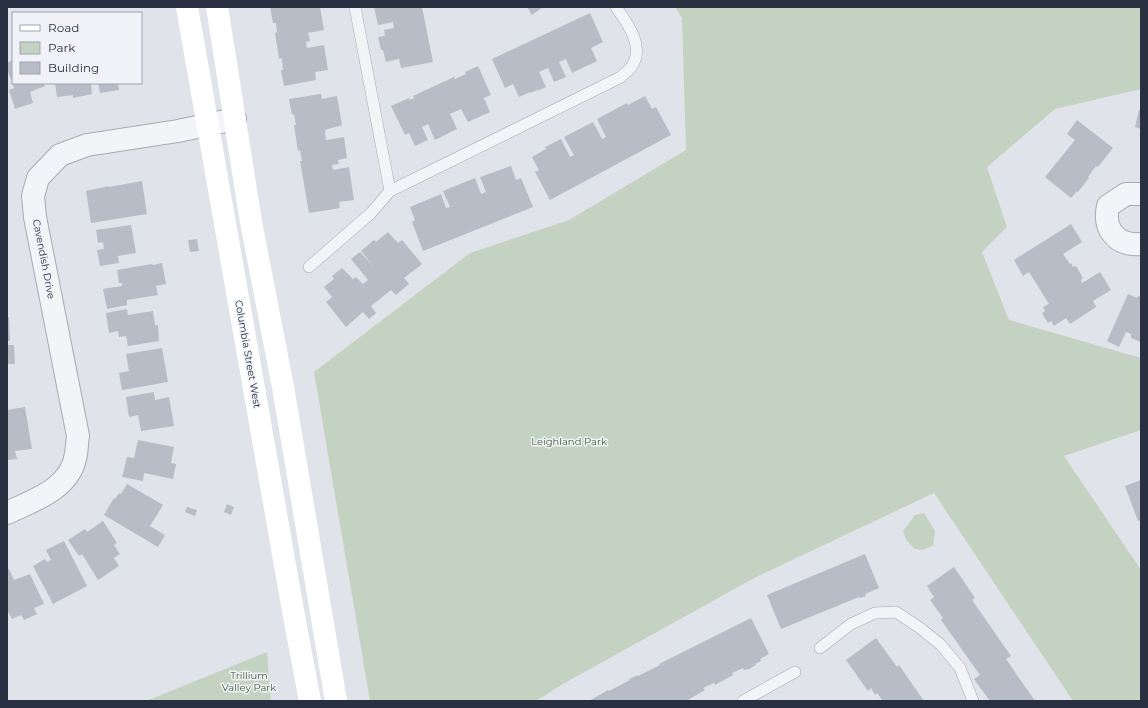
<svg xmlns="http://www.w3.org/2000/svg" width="1148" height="708" viewBox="0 0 1148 708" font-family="Montserrat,sans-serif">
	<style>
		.green { fill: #c4d3c1 }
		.building { fill: #b7bcc6 }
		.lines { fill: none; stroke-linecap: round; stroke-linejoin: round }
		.service-casing { stroke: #a5aab3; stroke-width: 12 }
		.minor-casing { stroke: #a5aab3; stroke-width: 24 }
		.service { stroke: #f3f4f7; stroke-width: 11 }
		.minor { stroke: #f3f4f7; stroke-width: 22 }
		.secondary { stroke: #fff; stroke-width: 22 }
		.labels { text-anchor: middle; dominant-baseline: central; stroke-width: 3; stroke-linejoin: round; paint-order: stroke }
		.street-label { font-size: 10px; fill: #283041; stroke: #f0f2f7 }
		.park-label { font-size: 10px; fill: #3a5d35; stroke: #f0f2f7 }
	</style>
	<rect width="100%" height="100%" fill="#e0e3e9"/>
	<path class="green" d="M675 7H1141V89L1055 109 987 167 1007 227 982 252 1009 320 1141 358V430L1064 456 1141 570V701H1073L934 493 756 577 563 684 536 701H370L314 372 470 253 569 220 686 150 682 18Z
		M924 513 935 531 933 546 922 550 915 549 906 540 903 531 915 515Z
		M267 652 271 701H146Z"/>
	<path class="building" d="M270 7H320L324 30 308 33 310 41 306 42 307 48 324 45 328 70 315 72 316 80 284 86 281 70H283L282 58 279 59 275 33 277 32 276 23H273Z
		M374 7H422L433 62 401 68 399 59 386 62 383 50H381L378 37 385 36 384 30 394 28 393 22 378 25Z
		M527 7H543L532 15Z
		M590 13 603 42 591 48 597 61 572 73 566 59 559 62 566 77 554 82 548 68 539 72 546 87 537 91V90L530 93V92L519 97 513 84 505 88 492 59Z
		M13 60V83H44L45 86 30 92 33 103 15 109 9 90 14 88 7 69V63Z
		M478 66 491 95 484 98 490 112 468 122 461 109 450 114 457 129 435 140 428 124 422 127 428 140 415 146 409 133 405 135 391 106 409 98 410 100 414 98 413 96 454 77 455 79 466 74 465 72Z
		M55 83H91L92 94 73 98V95L57 97Z
		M98 83H118L119 90 100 93Z
		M321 94 322 99 337 96 342 125 325 130 326 140 344 137 347 158 338 160 339 164 332 165 333 170 349 167 354 200 339 202 340 208 309 213 300 161H302L300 150 298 151 294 125H296L294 114 292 115 289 99Z
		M645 96 652 109 656 107 671 135 550 200 535 172 539 170 532 157 546 149 545 147 561 139 570 157 574 155 564 137 593 122 602 139 606 137 597 119 627 103 628 105Z
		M1139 110 1141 111V129L1135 127Z
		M1077 120 1113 148 1098 167 1096 166 1088 177 1089 178 1078 192 1077 191 1071 198 1045 177 1075 140 1067 134Z
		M511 166 516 180 521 178 533 207 423 251 412 222 415 220 410 207 441 194 446 208 450 207 443 191 475 178 481 194 486 192 480 177Z
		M142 181 147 214 91 223 86 191 109 186V187Z
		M1071 224 1082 242 1063 254 1070 264 1071 263 1073 267 1076 266 1083 278 1081 280 1082 283 1100 272 1111 290 1093 301 1096 307 1070 324 1066 318 1054 326 1051 321 1048 323 1042 313 1045 311 1043 307 1049 304 1029 272 1023 276 1014 260Z
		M131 225 136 253 118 256 119 263 100 266 97 250 104 249 103 242 98 243 96 230Z
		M388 232 398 243 402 240 422 264 404 278 409 284 396 295 391 290 371 306 376 313 369 319 363 312 346 327 326 302 332 297 324 287 334 279 332 276 342 268 353 279 356 277 363 284 368 280 351 259 360 252 374 267 361 251 374 240 376 242Z
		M197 239 199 251 190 252 188 240Z
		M162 263 166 284 156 286 158 295 127 300V305L107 309 103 289 122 286V283H119L117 270 152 264 153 265Z
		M1128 294 1137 298 1138 296 1141 297V342L1131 338V334L1126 332 1119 347 1107 341Z
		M127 309 128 315 153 311 155 325H158L159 341 128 346 126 336 119 337 118 331 109 333 106 313Z
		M7 317H9L10 341H7Z
		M7 345H14L15 364H7Z
		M162 348 168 382 122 390 119 373 129 371 126 354Z
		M154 392 155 400 169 397 174 426 141 431 138 415 129 417 126 397Z
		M25 407 32 449 15 451 17 459 7 460V410Z
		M138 440 174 447 171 463 176 464 173 479 144 473 143 481 122 477 127 457 134 458Z
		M1141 480V520L1138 521 1125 486Z
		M127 484 163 505 150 526 165 535 158 547 104 515 114 498 115 499 119 493 121 494Z
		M227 504 234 507 231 515 224 512Z
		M187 507 197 510 195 516 185 512Z
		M103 521 117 543 114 545 120 554 114 558 119 566 98 580 82 554 79 556 68 540 85 529 87 532Z
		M64 541 87 586 53 604 33 566 45 559 47 562 51 560 46 550Z
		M865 554 879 588 865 594 866 596 860 598 859 597 781 629 767 595Z
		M954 567 975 598 972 600 1011 656 1006 659 1035 701H990L974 679 980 675 941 620 943 618 930 600 934 597 927 586Z
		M9 569 14 580 30 574 44 604 34 608 37 614 24 620 21 615 12 619 7 610V570Z
		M751 618 769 654 760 659 761 661 755 664 756 665 747 670V669L744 670 743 668 732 673 733 675 715 685 714 683 703 688 705 690 686 701H589L608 690 609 691 630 680 629 679 638 675V676L660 665 659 664Z
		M876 638 897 667 899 665 924 701H883L877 693 875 695 871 688 868 691 846 660Z"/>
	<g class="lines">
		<defs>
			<path id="service" d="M355 7 390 191 621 77C624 74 629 70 632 66 645 46 627 23 616 7
				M309 267 371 213 390 191
				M820 648 851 624 875 613 896 612 920 628 941 645 960 668 973 701
				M743 701 795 672"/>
			<path id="minor" d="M1141 194H1126L1108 206C1103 229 1116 246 1141 244
				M7 513C34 500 71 489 76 454 77 448 77 442 78 436L35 217 33 196 38 178 60 155 87 145 178 131 235 119"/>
		</defs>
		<use href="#service" class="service-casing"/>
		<use href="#minor" class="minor-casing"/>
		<use href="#service" class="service"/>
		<use href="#minor" class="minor"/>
		<path class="secondary" d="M187 7 295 622 310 701
			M217 7 251 222 283 387 336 701"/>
	</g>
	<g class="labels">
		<g class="street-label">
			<text transform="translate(44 259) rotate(79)">Cavendish Drive</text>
			<text transform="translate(248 354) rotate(80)">Columbia Street West</text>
		</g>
		<g class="park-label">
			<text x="569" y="441">Leighland Park</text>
			<text x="249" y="675">Trillium<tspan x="249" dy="12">Valley Park</tspan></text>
		</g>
	</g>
	<rect width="1148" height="708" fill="none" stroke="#283041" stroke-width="16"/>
	<rect x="12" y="12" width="130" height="72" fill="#f0f2f7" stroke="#a0a4ae"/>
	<rect x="20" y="25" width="20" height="6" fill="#ffffff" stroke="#a0a4ae"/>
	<text x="48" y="32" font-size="12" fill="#283041">Road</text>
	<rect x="20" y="42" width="20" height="12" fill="#c4d3c1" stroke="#a0a4ae"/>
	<text x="48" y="52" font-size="12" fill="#283041">Park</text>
	<rect x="20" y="62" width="20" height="12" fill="#b7bcc6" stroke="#a0a4ae"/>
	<text x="48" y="72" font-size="12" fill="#283041">Building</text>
</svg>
